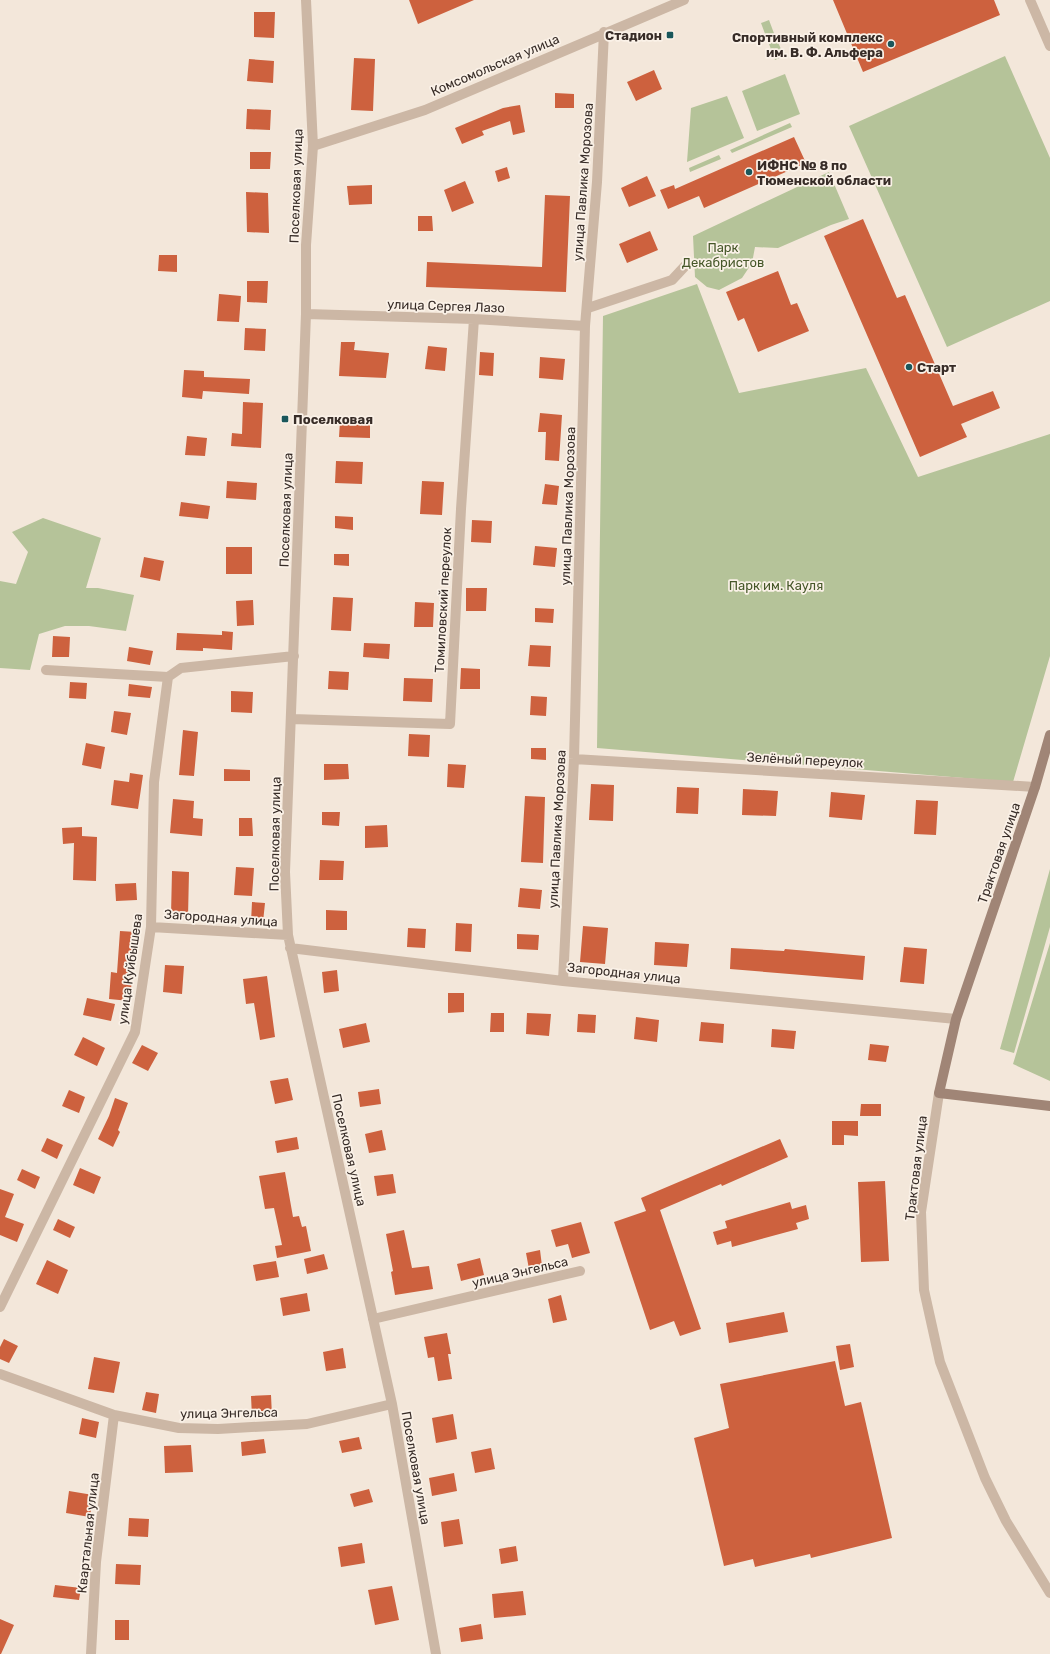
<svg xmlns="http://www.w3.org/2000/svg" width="1050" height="1654" viewBox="0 0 1050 1654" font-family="Rubik,sans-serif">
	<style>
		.green { fill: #b5c399 }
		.building { fill: #cd613e }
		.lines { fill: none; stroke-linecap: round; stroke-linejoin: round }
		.street { stroke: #ccb7a5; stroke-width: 10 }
		.secondary { stroke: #a08576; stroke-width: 10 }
		.poi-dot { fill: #1a575b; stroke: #faf1e7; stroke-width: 1.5 }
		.labels { text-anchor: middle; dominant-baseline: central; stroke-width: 3.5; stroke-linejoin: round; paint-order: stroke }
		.poi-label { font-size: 13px; font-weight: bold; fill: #372c27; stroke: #faf1e7; text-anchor: start }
		.street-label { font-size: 13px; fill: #372c27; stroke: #faf1e7 }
		.park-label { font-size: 13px; fill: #465729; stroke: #faf1e7 }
	</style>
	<rect width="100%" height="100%" fill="#f3e7da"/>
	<path class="green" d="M769 20 775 36 767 39 761 23Z
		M777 40 784 56 775 60 769 44Z
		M1005 56 1050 158V301L947 347 849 126Z
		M785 74 800 114 757 131 742 91Z
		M727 96 744 138 687 162 691 108Z
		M790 123 792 127 732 153 730 150Z
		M719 155 721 159 690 172 689 168Z
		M829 172 849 219 831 225 778 248 755 247 752 263 742 278 719 290 707 287 695 277 693 236Z
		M697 284 739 393 866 368 918 477 1050 434V656L1013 782 597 748 603 316Z
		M43 518 101 538 86 588H98L134 595 126 631 89 626H65L39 634 30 670 0 668V581L16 584 28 552 12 532Z
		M1050 869V927L1014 1053 1000 1049Z
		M1050 943V1081L1013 1064Z"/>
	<path class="building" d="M409 0H474L418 24Z
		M833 0H994L1000 15 863 72Z
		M254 12H275L274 38 254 37Z
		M354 58 375 59 373 111 351 110Z
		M249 59 274 61 273 83 247 81Z
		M654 70 662 89 636 101 627 82Z
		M555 93 574 94V108H555Z
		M520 105 525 132 513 135 510 121 482 131 484 135 462 144 455 128 503 108Z
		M247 109 271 110 270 130 246 129Z
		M794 137 806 163 704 208 699 196 668 209 660 190 674 185 675 189Z
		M250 152H271L270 169H250Z
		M507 167 510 178 498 182 495 171Z
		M647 176 656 196 629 207 621 188Z
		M465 181 474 203 452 212 444 190Z
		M372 185V204L349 205 347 186Z
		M246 192 268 193 269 233 247 232Z
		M545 195 570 196 566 292 426 287 427 262 542 267Z
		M418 216H432L433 231H418Z
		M863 219 897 298 905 295 953 406 993 391 1000 408 961 424 967 437 920 457 824 236Z
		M650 231 658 250 627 263 619 244Z
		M159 255H177V272L158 271Z
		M778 271 791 305 797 303 809 331 758 352 744 318 738 321 726 292Z
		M247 281H268L267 303 247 302Z
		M219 294 241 296 239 322 217 321Z
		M245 328 266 329 265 351 244 350Z
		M341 342H355L354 350 389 353 386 378 339 376Z
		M428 346 447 348 445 371 425 369Z
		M480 352 494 353 493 376 479 375Z
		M540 357 565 359 563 380 539 378Z
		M184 370 204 371V377L250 379 249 394 203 391 202 399 182 397Z
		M243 402 263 403 261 448 231 446 232 433 242 434Z
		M540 413 562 415 559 461 545 460 546 432H538Z
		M340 421 370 422V438L339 437Z
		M187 436 207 438 205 456 185 455Z
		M336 461 363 462 362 484 335 483Z
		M227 481 257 483 256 500 226 498Z
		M422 481 444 482 442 515 420 514Z
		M545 484 559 486 557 505 542 504Z
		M181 502 210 506 208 519 179 516Z
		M335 516 353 517V530L335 528Z
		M472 520 492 521 491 543 471 542Z
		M535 546 557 548 555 567 533 565Z
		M226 547H252V574H226Z
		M334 554H349V566L334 565Z
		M144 557 164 561 160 581 140 577Z
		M466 588H487L486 611H466Z
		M333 597 353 598 351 631 331 630Z
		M253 600 254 625 237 626 236 601Z
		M415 602 434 603 433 627H414Z
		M535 608 554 609 553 623 535 622Z
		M222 631 233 632 232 650 203 648V651L176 650 177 633 222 635Z
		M53 636 70 637 69 657H52Z
		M364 643 390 644 389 659 363 657Z
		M530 645 551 646 550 667 528 666Z
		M129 647 153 651 150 665 127 661Z
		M461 668 480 669V689H460Z
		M329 671 349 672 348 690 328 689Z
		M404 678 433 679 432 702 403 701Z
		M70 682 87 683 86 699 69 698Z
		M129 684 152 687 150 698 128 696Z
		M231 691 253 692 252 713 231 712Z
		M531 696 547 697 546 716 530 715Z
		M114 711 131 713 127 735 111 732Z
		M183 730 198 732 194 776 179 775Z
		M409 734 430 735 429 757 408 756Z
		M86 743 105 747 101 769 82 765Z
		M531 748H546V760L531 759Z
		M324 764H348L349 779 324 780Z
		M448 764 466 765 464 788 447 787Z
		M224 769 250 770V781H224Z
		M130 773 143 775 138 809 111 805 114 780 129 782Z
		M591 784 614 785 613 821 589 820Z
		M677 787 699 788 698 814 676 813Z
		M743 789 778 791 776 816 742 815Z
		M831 792 865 795 862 820 829 817Z
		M525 796 545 797 543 863 521 862Z
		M173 799 194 801 193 818 203 819 202 836 170 833Z
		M916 800 938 801 936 835 914 834Z
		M322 812H340L339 826 322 825Z
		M239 818H252L253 836H239Z
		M387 825 388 847 365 848V826Z
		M82 827V836L97 837 96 881 73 880 74 843 63 844 62 828Z
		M320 860 344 861 343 880H319Z
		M236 867 254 868 252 896 234 895Z
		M172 871 189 872 188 917 171 915Z
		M136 883 137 900 116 901 115 884Z
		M520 888 542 890 540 909 518 907Z
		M252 902 265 903 263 922H251Z
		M326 910 347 911V930H326Z
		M456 923 472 924 471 952 455 951Z
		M583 926 608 928 605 964 580 962Z
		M408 928 426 929 425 948 407 947Z
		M120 931 136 932 130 1001 109 999 111 972 117 973Z
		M517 934 539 935 538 950 517 949Z
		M655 942 689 944 687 967 654 965Z
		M904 947 927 949 924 984 900 982Z
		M731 948 784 951 785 949 865 956 863 980 730 969Z
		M165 965 184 966 182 994 163 992Z
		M337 970 339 991 324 993 322 972Z
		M267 976 275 1037 260 1040 254 1003 246 1004 243 979Z
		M448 993H464V1012L448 1013Z
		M87 998 115 1004 111 1021 83 1015Z
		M491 1013H504V1032H490Z
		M527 1013 551 1014 549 1036 526 1034Z
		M578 1014 596 1015 595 1033 577 1032Z
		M636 1017 659 1020 657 1042 634 1039Z
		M701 1022 724 1024 723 1043 699 1041Z
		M366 1023 370 1042 343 1048 339 1029Z
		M772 1029 796 1031 794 1049 771 1047Z
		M83 1037 105 1048 97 1066 74 1055Z
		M870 1044 889 1046 886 1062 868 1060Z
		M142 1045 158 1053 148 1071 132 1063Z
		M288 1078 293 1100 275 1104 270 1081Z
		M379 1089 381 1104 360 1107 358 1092Z
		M69 1090 85 1097 79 1113 62 1106Z
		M115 1098 128 1103 118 1130 120 1132 113 1147 98 1139 109 1116Z
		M861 1104H881V1116H860Z
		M832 1121H858V1136L844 1135V1145H832Z
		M382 1130 386 1150 369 1153 365 1134Z
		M297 1137 299 1149 277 1153 275 1141Z
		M47 1138 63 1145 57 1159 41 1151Z
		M780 1139 788 1157 722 1186 721 1184 660 1210 701 1329 680 1336 674 1321 650 1330 614 1222 646 1211 641 1198Z
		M80 1168 101 1177 94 1194 73 1185Z
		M22 1169 40 1177 35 1189 17 1180Z
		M285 1172 293 1217 299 1216 302 1227 306 1226 311 1251 277 1258 275 1246 282 1245 274 1208 265 1209 259 1176Z
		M393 1174 396 1193 377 1196 374 1176Z
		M885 1181 889 1261 861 1262 858 1182Z
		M0 1189 14 1194 5 1217 24 1224 17 1242 0 1235Z
		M790 1202 792 1209 806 1205 809 1219 796 1223 798 1229 732 1247 731 1241 717 1245 713 1232 727 1228 725 1221Z
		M58 1219 75 1227 70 1238 53 1230Z
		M581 1222 590 1253 572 1258 568 1244 556 1247 551 1230Z
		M404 1230 412 1268 429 1266 433 1289 395 1295 391 1272 393 1271 386 1234Z
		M540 1250 542 1266 529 1269 526 1253Z
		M324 1254 328 1269 307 1274 304 1259Z
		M480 1258 484 1275 461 1281 457 1264Z
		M47 1260 68 1270 58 1294 36 1284Z
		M276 1261 279 1277 256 1281 253 1265Z
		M307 1293 310 1311 283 1316 280 1298Z
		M561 1295 567 1320 553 1323 548 1299Z
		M784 1312 788 1332 729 1343 726 1323Z
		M447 1333 451 1354H448L452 1379 438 1381 434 1357 428 1358 424 1337Z
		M4 1339 18 1346 9 1363 0 1359V1347Z
		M850 1344 854 1367 840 1370 836 1346Z
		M343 1348 346 1368 326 1371 323 1352Z
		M94 1357 120 1362 114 1393 88 1389Z
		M835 1361 845 1406 861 1402 892 1538 811 1558 810 1554 755 1567 753 1559 724 1566 694 1438 729 1428 720 1384Z
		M146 1392 159 1394 156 1413 142 1410Z
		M271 1395 272 1416 252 1417 251 1396Z
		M453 1414 457 1439 436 1443 432 1418Z
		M82 1418 99 1422 96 1438 79 1434Z
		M359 1437 362 1449 342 1453 339 1441Z
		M264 1439 266 1453 242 1456 241 1442Z
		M191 1445 193 1472 165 1473 164 1446Z
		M491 1448 495 1469 475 1473 471 1452Z
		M454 1473 457 1491 432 1496 429 1478Z
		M369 1489 373 1502 354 1507 350 1494Z
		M69 1491 93 1495 90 1517 66 1513Z
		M129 1518 149 1519 148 1537 128 1536Z
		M459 1519 463 1544 444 1547 441 1522Z
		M362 1543 365 1563 341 1567 338 1547Z
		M516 1546 518 1561 501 1564 499 1549Z
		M116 1564 141 1565 140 1585 115 1584Z
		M55 1585 81 1588 79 1600 53 1597Z
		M392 1586 399 1620 375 1625 368 1590Z
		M523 1591 526 1615 494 1618 492 1594Z
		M0 1619 14 1625 1 1654H0Z
		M115 1620H129V1640H115Z
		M481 1624 483 1639 461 1642 459 1628Z"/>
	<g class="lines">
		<path class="street" d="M306 0 313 146 306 245V314L285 872 288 935 392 1404 436 1654
			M1030 0 1050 46
			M313 146 425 110 684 0
			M588 308 672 280 686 265
			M306 314 474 319 585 326
			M46 670 168 677 181 668 294 656
			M292 719 450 724 461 509 474 319
			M574 759 1035 787
			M151 927 288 935
			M290 948 563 981 956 1019
			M563 981 574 759 585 326 597 182 604 32
			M939 1093 921 1212 924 1290 940 1362 985 1478 1006 1521 1050 1593
			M0 1307 135 1032 151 927 154 782 168 677
			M373 1319 580 1271
			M0 1374 114 1415 179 1428 218 1429 307 1424 392 1404
			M91 1654 96 1562 114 1415"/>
		<path class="secondary" d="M1050 735 1035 787 956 1019 939 1093 1050 1106"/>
	</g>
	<g class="poi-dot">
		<rect x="666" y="31" width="8" height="8" rx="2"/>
		<circle cx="891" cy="44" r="4"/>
		<circle cx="749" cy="172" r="4"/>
		<circle cx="909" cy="367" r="4"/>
		<rect x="281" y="415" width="8" height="8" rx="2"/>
	</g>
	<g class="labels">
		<g class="poi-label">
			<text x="662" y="35" text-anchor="end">Стадион</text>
			<text x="883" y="37" text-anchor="end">Спортивный комплекс<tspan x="883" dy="15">им. В. Ф. Альфера</tspan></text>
			<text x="757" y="165">ИФНС № 8 по<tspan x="757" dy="15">Тюменской области</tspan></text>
			<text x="917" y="367">Старт</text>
			<text x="293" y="419">Поселковая</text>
		</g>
		<g class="street-label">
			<text transform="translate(495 65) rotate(-23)">Комсомольская улица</text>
			<text transform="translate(583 182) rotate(-86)">улица Павлика Морозова</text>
			<text transform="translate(296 186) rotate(-88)">Поселковая улица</text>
			<text transform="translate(446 306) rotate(2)">улица Сергея Лазо</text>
			<text transform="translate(568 506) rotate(-88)">улица Павлика Морозова</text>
			<text transform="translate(286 510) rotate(-88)">Поселковая улица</text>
			<text transform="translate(443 600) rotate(-87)">Томиловский переулок</text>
			<text transform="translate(805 760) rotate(3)">Зелёный переулок</text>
			<text transform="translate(557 829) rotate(-87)">улица Павлика Морозова</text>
			<text transform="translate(275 834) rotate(-89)">Поселковая улица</text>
			<text transform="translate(999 853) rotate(-71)">Трактовая улица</text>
			<text transform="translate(221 918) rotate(4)">Загородная улица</text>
			<text transform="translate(130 969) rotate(-82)">улица Куйбышева</text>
			<text transform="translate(624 973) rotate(6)">Загородная улица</text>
			<text transform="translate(349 1150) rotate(77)">Поселковая улица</text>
			<text transform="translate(916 1168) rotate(-83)">Трактовая улица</text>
			<text transform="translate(520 1272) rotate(-13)">улица Энгельса</text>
			<text transform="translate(229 1413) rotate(-1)">улица Энгельса</text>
			<text transform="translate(416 1468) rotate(80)">Поселковая улица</text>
			<text transform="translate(88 1533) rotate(-84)">Квартальная улица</text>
		</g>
		<g class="park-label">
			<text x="723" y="247">Парк<tspan x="723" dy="15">Декабристов</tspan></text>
			<text x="776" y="585">Парк им. Кауля</text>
		</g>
	</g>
</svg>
